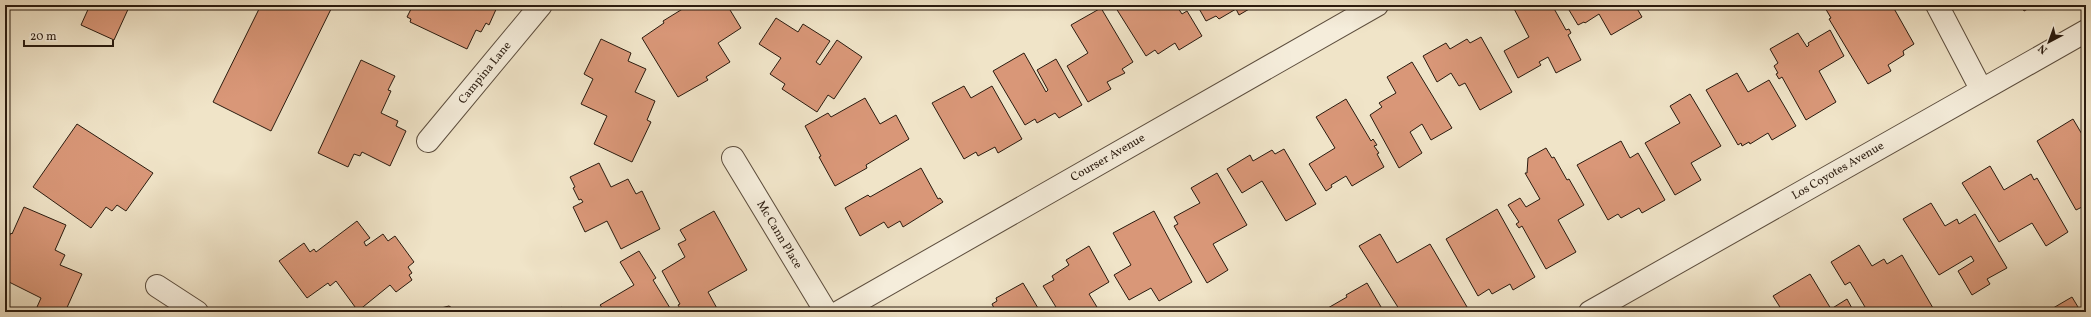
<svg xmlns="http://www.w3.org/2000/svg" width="2091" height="317" viewBox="0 0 2091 317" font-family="Vollkorn,serif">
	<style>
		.building { fill: #d99778; stroke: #2a1b0f }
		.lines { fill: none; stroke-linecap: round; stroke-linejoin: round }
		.minor-casing { stroke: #5c4d3d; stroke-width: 24 }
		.minor { stroke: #f5eddb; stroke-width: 22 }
		.labels { text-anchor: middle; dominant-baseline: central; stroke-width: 3.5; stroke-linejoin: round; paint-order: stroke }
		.street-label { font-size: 12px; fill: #2a1b0f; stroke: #f5eddb }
	</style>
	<rect width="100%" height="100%" fill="#f0e4c8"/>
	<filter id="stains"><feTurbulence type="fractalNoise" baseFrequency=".005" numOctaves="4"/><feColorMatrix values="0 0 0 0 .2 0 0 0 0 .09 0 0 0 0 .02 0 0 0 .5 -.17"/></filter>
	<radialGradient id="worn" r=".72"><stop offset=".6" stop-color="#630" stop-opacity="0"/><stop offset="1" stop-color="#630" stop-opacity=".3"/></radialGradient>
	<path class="building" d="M90 5H130L114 40 81 25Z
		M261 5H333L271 131 213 102Z
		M413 5H498L489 25 486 23 481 32 476 30 467 49 410 22 411 19 407 17Z
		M689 5H727L741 28 718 43 730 62 706 77 708 80 678 97 642 38 664 23 663 21Z
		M1114 5H1176L1182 14 1187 11 1202 36 1179 50 1175 43 1158 54 1155 50 1146 56Z
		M1197 5H1256L1239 15 1236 9 1219 19 1216 16 1206 21Z
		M1512 5H1552L1566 30 1569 29 1571 33 1568 35 1581 60 1556 73 1548 57 1539 62 1541 65 1518 78 1504 51 1529 37Z
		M1566 5H1635L1642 17 1611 35 1599 14 1585 23 1584 22 1578 25Z
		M1892 5 1914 44 1903 51 1904 55 1888 65 1891 71 1868 84 1829 19 1831 18 1824 6Z
		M2021 5H2035L2024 11Z
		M1101 8 1133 62 1122 69 1125 73 1107 82 1111 89 1088 102 1067 66 1088 53 1071 25Z
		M776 18 798 32 803 24 830 41 816 62 820 65 837 40 862 57 834 99 828 95 817 112 782 89 785 84 770 74 781 58 759 44Z
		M1830 30 1844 56 1819 71 1836 102 1806 120 1782 77 1779 79 1776 74 1778 73 1774 66 1778 63 1770 49 1798 33 1807 47 1809 45 1808 43Z
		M1481 37 1512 92 1480 110 1465 83 1459 86 1451 73 1437 82 1423 56 1446 43 1450 49 1467 39 1470 43Z
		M601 39 631 53 628 61 646 69 635 92 655 101 647 120 651 122 632 162 594 144 607 116 581 104 593 79 584 74Z
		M1024 53 1046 92 1048 90 1037 70 1056 59 1082 105 1059 118 1055 113 1037 123 1035 119 1025 125 993 71Z
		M361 60 395 76 388 90 391 91 381 113 398 121 396 126 406 131 390 166 362 152 360 156 354 154 348 167 318 153Z
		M1412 62 1452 128 1431 140 1422 124 1410 132 1422 153 1399 168 1370 115 1382 107 1379 103 1396 93 1387 77Z
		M1737 73 1748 92 1769 80 1796 126 1772 140 1768 133 1750 144 1749 142 1742 146 1741 143 1738 145 1706 90Z
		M964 86 971 98 992 86 1022 139 998 153 995 147 978 156 976 152 964 159 932 103Z
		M1690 94 1721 146 1691 163 1701 180 1675 195 1645 143 1680 123 1670 106Z
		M865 98 880 124 896 115 909 139 866 165 867 168 835 186 819 157 821 156 805 126 828 113 831 117Z
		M1346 99 1371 141 1373 139 1377 145 1374 146 1379 153 1377 154 1384 167 1352 186 1346 176 1331 185 1332 187 1326 191 1309 164 1335 148 1316 117Z
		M2073 119 2086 141V205L2076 210 2037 141Z
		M77 124 153 173 126 211 117 205 112 211 106 207 91 228 33 187Z
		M1621 141 1630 158 1638 153 1665 200 1642 213 1639 208 1621 218 1618 214 1608 220 1577 165Z
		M1546 148 1552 158 1554 157 1567 180 1569 179 1584 205 1558 220 1576 252 1546 269 1522 226 1519 228 1516 224 1519 222 1508 205 1520 198 1526 207 1540 199 1525 173H1527L1528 158Z
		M1284 149 1316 204 1286 221 1262 181 1242 193 1227 169 1250 155 1253 161 1272 150 1275 154Z
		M599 163 611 187 628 179 636 194 642 191 660 229 621 249 607 221 585 232 573 207 583 202 581 199 579 200 573 188 575 187 570 177Z
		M1990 166 2004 190 2031 174 2034 180 2037 178 2068 232 2046 246 2032 223 1999 242 1962 183Z
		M921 168 938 199 940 198 943 202 903 227 900 221 888 228 884 222 860 236 845 208 868 195 870 197Z
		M1217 173 1247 225 1213 244 1228 270 1207 283 1174 226 1178 224 1174 217 1200 203 1191 188Z
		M1931 203 1945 226 1957 219 1959 224 1975 214 2007 268 1987 279 1990 284 1972 295 1958 271 1974 261 1971 256 1939 275 1903 219Z
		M24 207 66 225 55 250 65 255 60 265 82 274 65 312H49L37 307 41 298 5 280V244L11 233 12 234Z
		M1497 209 1535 277 1513 290 1510 284 1492 294 1489 289 1478 296 1446 239Z
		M714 211 747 270 708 292 719 312H682L678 305 680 304 662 271 685 257 678 244 686 240 680 230Z
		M1154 211 1192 282 1159 301 1151 288 1129 300 1114 275 1131 265 1113 233Z
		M357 221 370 238 364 242 366 246 383 234 388 241 395 236 414 262 408 267 412 273 409 275 412 280 396 292 390 285 358 311 336 281 330 286 328 283 307 298 279 261 304 243 310 252 314 249 316 252Z
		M1380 234 1397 263 1430 244 1470 312H1401L1359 246Z
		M1859 245 1872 266 1884 259 1887 264 1902 255 1933 308 1928 312H1868L1850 282 1845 285 1831 262Z
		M1089 246 1109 282 1089 294 1100 312H1059L1043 286 1054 280 1052 276 1069 265 1066 260Z
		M639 251 656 278 653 280 670 308 663 312H598L603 309 600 305 634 285 620 262Z
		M1810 274 1831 309 1847 299 1854 312H1783L1773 296Z
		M1023 283 1038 308 1035 310 1036 312H996L992 304 997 301 996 298Z
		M1367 283 1384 312H1321L1347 297 1346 295Z
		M2072 297 2081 312H2048V311Z
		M449 306 458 312H435L437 309Z
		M562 307 566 312H556Z"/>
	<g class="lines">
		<defs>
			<path id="minor" d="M1937 5 1981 89
				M428 141 541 5
				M733 158 826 312
				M157 286 197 312
				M839 312 1377 5
				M1590 312 2086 31"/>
		</defs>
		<use href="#minor" class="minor-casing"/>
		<use href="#minor" class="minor"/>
	</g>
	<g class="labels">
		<g class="street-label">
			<text transform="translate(485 73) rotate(-51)">Campina Lane</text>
			<text transform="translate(1108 158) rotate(-30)">Courser Avenue</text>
			<text transform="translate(1838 171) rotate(-30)">Los Coyotes Avenue</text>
			<text transform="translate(779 235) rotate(59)">Mc Cann Place</text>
		</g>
	</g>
	<rect width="2091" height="317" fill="none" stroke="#f0e4c8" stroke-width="20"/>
	<rect x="6" y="6" width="2079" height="305" fill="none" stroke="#2a1b0f" stroke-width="2"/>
	<rect x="10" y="10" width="2071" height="297" fill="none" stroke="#2a1b0f"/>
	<g transform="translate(2049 42) rotate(221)" stroke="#f5eddb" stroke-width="3" paint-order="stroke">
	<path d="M0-3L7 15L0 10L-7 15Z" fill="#2a1b0f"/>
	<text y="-6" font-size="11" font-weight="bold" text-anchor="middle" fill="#2a1b0f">N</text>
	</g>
	<path d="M24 40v6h89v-6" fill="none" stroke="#2a1b0f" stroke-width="2"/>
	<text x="30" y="40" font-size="12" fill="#2a1b0f" stroke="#f5eddb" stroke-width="3" paint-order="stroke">20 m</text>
	<rect width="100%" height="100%" filter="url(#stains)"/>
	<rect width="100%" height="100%" fill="url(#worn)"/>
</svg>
